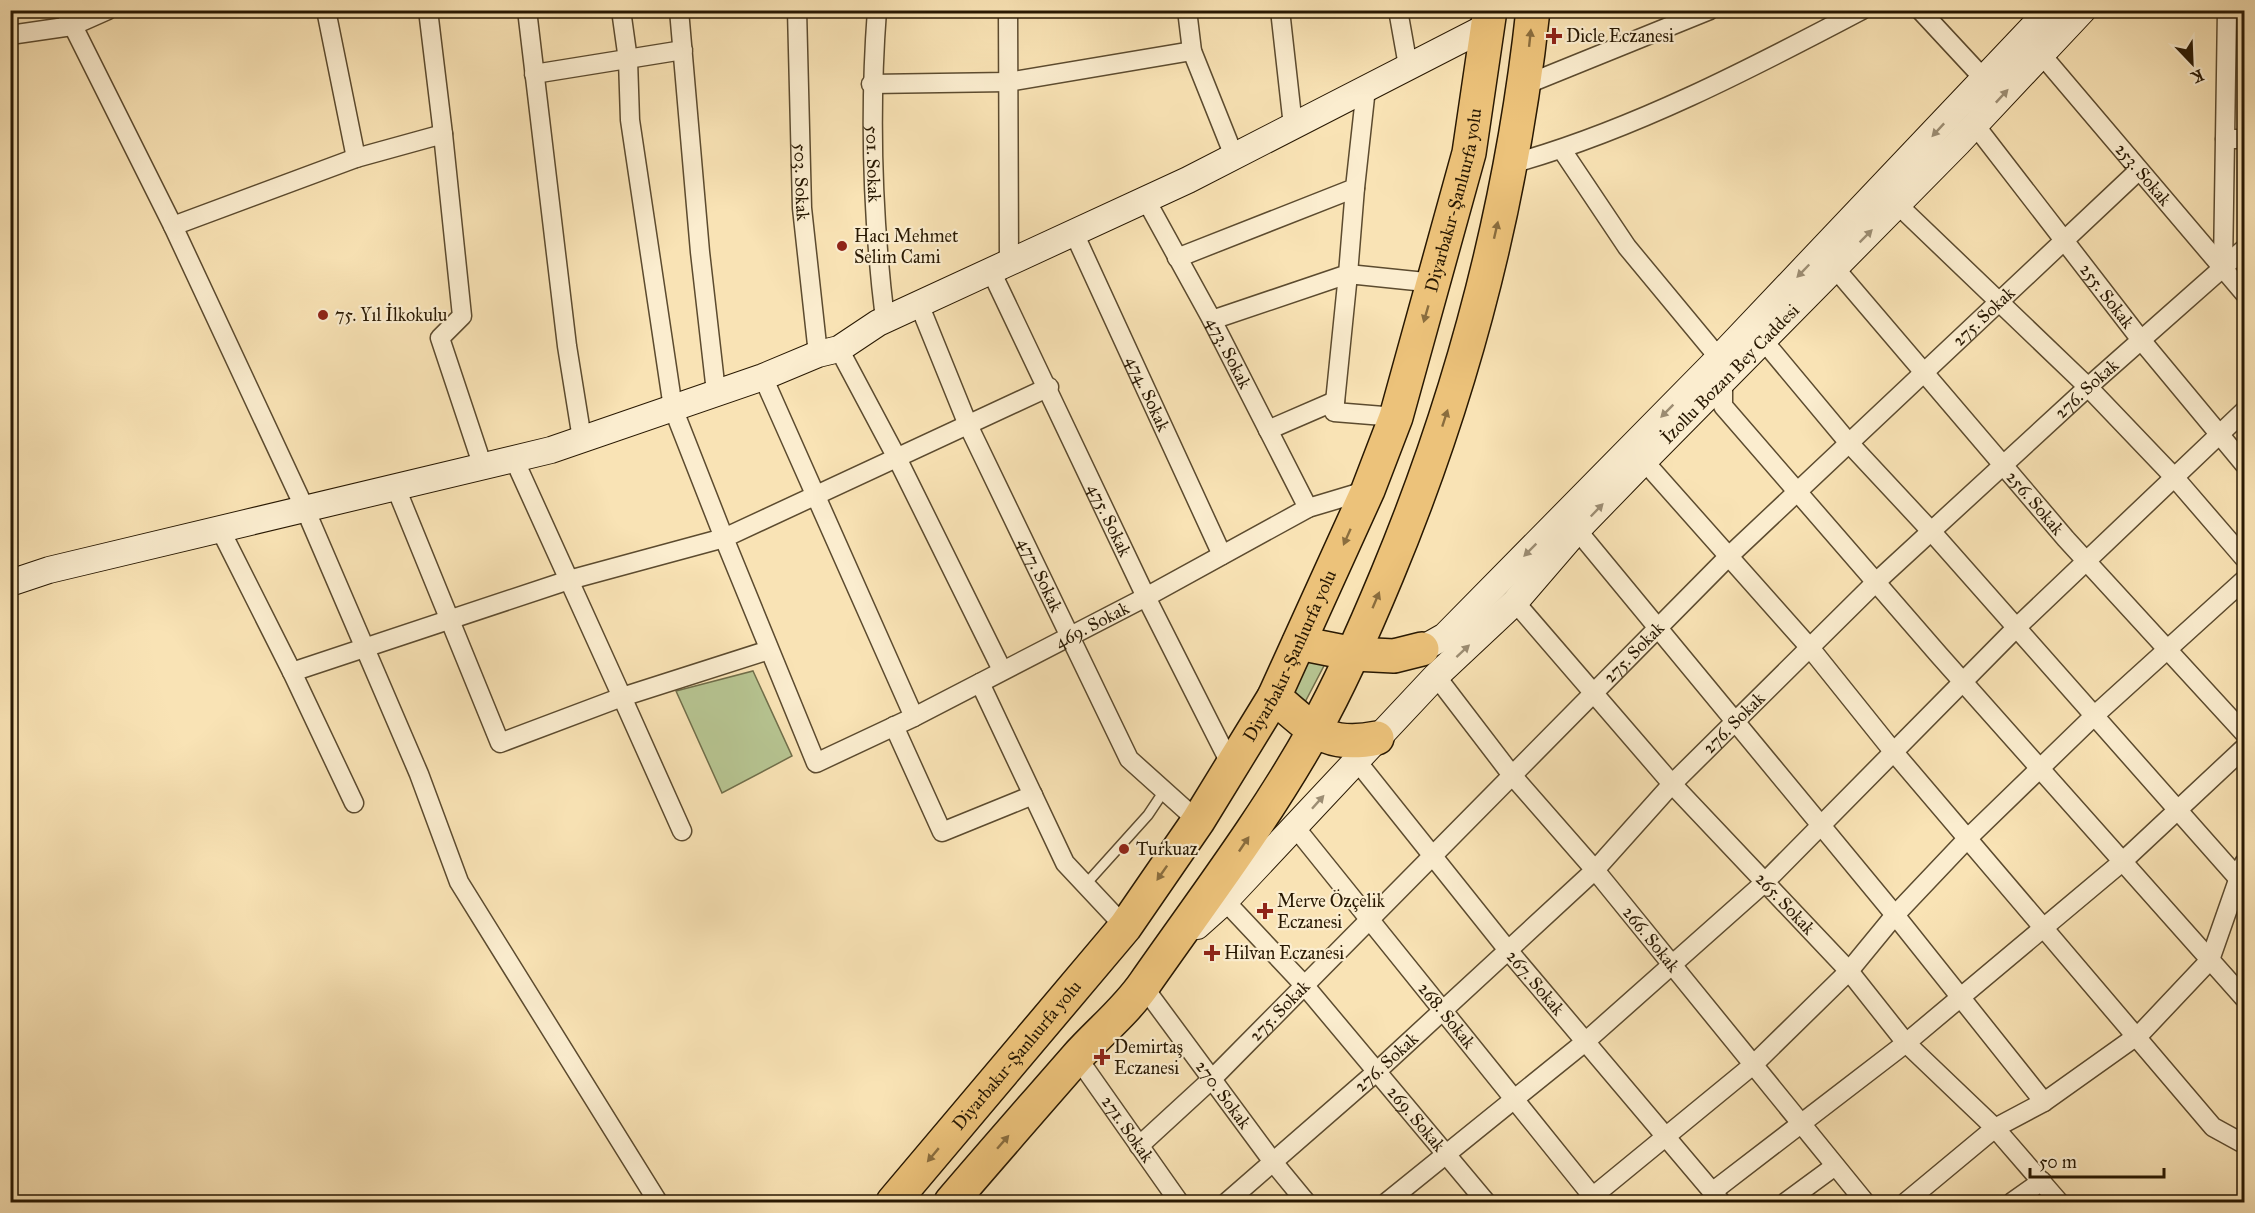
<svg xmlns="http://www.w3.org/2000/svg" width="2255" height="1213" viewBox="0 0 2255 1213" font-family="'IM FELL Great Primer',serif">
	<style>
		.green { fill: #b7c592; stroke: #706e4a; stroke-width: 1.5 }
		.lines { fill: none; stroke-linecap: round; stroke-linejoin: round }
		.lane-casing { stroke: #5c4b2f; stroke-width: 12 }
		.street-casing { stroke: #5c4b2f; stroke-width: 21 }
		.secondary-casing { stroke: #281802; stroke-width: 28 }
		.highway-casing { stroke: #281802; stroke-width: 36 }
		.lane { stroke: #fbedcf; stroke-width: 9 }
		.street { stroke: #fbedcf; stroke-width: 18 }
		.secondary { stroke: #fbedcf; stroke-width: 26 }
		.highway { stroke: #ecc27a; stroke-width: 33 }
		.oneway { fill: #8a6d3e }
		.oneway2 { fill: #9c8d73 }
		.poi-dot { fill: #8f2418; stroke: #fbedcf; stroke-width: 2 }
		.labels { text-anchor: middle; dominant-baseline: central; stroke-width: 4.5; stroke-linejoin: round; paint-order: stroke }
		.poi-label { font-size: 18px; fill: #281802; stroke: #fbedcf; text-anchor: start }
		.street-label { font-size: 18px; fill: #281802; stroke: #fbedcf }
	</style>
	<rect width="100%" height="100%" fill="#f9e3b5"/>
	<filter id="stains"><feTurbulence type="fractalNoise" baseFrequency=".00333" numOctaves="4"/><feColorMatrix values="0 0 0 0 .2 0 0 0 0 .09 0 0 0 0 .02 0 0 0 .5 -.17"/></filter>
	<radialGradient id="worn" r=".72"><stop offset=".6" stop-color="#630" stop-opacity="0"/><stop offset="1" stop-color="#630" stop-opacity=".3"/></radialGradient>
	<path class="green" d="M1305 660H1327L1304 704 1298 701 1289 680Z
		M753 671 792 756 722 793 676 691Z"/>
	<g class="lines">
		<defs>
			<path id="lane" d="M1085 885 1148 815 1164 791"/>
			<g id="street">
				<path d="M65 10 173 226 306 511 419 774 459 882 658 1202"/>
				<path d="M326 10 356 158"/>
				<path d="M428 10 443 134"/>
				<path d="M527 10 567 346 582 439"/>
				<path d="M679 10 700 252 716 392"/>
				<path id="s1" d="M797 10 802 208 818 354"/>
				<path id="s2" d="M877 10C869 116 872 214 885 319"/>
				<path d="M1008 10 1009 262"/>
				<path d="M1187 10 1192 51 1234 156"/>
				<path d="M1280 10 1293 126"/>
				<path d="M1398 10 1408 66"/>
				<path d="M1920 10 1985 80"/>
				<path d="M10 35 72 26 108 10"/>
				<path id="s3" d="M2041 54 2244 293"/>
				<path d="M534 74 683 50"/>
				<path d="M871 84 1008 82 1192 51"/>
				<path d="M1525 85 1710 10"/>
				<path id="s4" d="M1975 125 2141 340 2244 464"/>
				<path d="M2225 139H2244"/>
				<path d="M1562 150 1627 247 1719 358 1723 379V406L1939 655 2244 998"/>
				<path d="M1511 164C1631 131 1752 68 1862 10"/>
				<path id="s5" d="M1146 200 1212 320 1308 508"/>
				<path d="M1897 204 2088 387 2175 478 2244 558"/>
				<path d="M173 226 356 158 443 134 462 316 440 338 483 467"/>
				<path id="s6" d="M1074 233 1222 555"/>
				<path d="M1177 258 1355 188 1366 88"/>
				<path id="s7" d="M1834 267 2066 539 2244 733"/>
				<path d="M2223 267 2227 10"/>
				<path id="s8" d="M991 271 1146 597 1232 767"/>
				<path id="s9" d="M919 304 968 425 1129 759 1198 821"/>
				<path d="M1212 320 1348 274 1355 188"/>
				<path d="M1762 339 1848 442 1931 531 2244 885"/>
				<path d="M839 349 897 458 1002 670"/>
				<path d="M763 377 914 717"/>
				<path id="s10" d="M1049 387 724 538 816 763 914 717 1146 597 1308 508 1368 490"/>
				<path d="M1396 417 1334 412 1348 274 1435 283"/>
				<path d="M1268 430 1335 401"/>
				<path d="M514 459 622 697 769 650"/>
				<path d="M1644 461 1811 649 1892 750 2213 1127 2244 1144"/>
				<path d="M396 488 500 743 622 697 682 831"/>
				<path d="M220 529 292 672 569 580 724 538 673 408 630 120 628 60 621 10"/>
				<path d="M1577 530 1895 915 2044 1102"/>
				<path id="s11" d="M1515 602 1672 784 1849 971 1906 1043 1995 1128 2059 1202"/>
				<path d="M292 672 354 803"/>
				<path id="s12" d="M1436 676 1511 774 1595 870 1865 1202"/>
				<path d="M980 683 1065 863 1125 927"/>
				<path d="M894 726 942 832 1033 795"/>
				<path id="s13" d="M1356 760 1507 949 1721 1202"/>
				<path id="s14" d="M1295 827 1597 1202"/>
				<path id="s15" d="M1225 901 1305 986 1486 1202"/>
				<path id="s16" d="M1143 986 1273 1162 1306 1202"/>
				<path id="s17" d="M1077 1057 1179 1202"/>
				<path id="s18" d="M1139 1146 1213 1078 1729 556 2138 171"/>
				<path d="M1712 1192 1906 1043 2122 862 2244 748"/>
				<path id="s19" d="M1227 1202 1375 1073 1595 870 1672 784 1876 582 2088 387 2244 249"/>
				<path d="M1387 1202 1585 1042 1764 883 2017 627 2244 411"/>
				<path d="M1586 1202 1753 1065 1849 971 1895 915 1968 838 2095 715 2244 580"/>
				<path d="M1786 1202 1835 1166"/>
				<path d="M1906 1202 1995 1128 2044 1102 2141 1033 2210 960 2244 863"/>
				<path d="M2012 1202 2042 1181"/>
			</g>
			<g id="secondary">
				<path d="M10 583 49 570 551 450 763 377 818 354 839 349 878 323 1188 180 1488 26"/>
				<path d="M1422 649 1445 636 1719 358 2049 10"/>
				<path id="s20" d="M1197 926 1225 901 1436 676 1515 602 1577 530 1644 461 1958 143 2083 10"/>
			</g>
			<g id="highway">
				<path d="M1299 643 1354 654 1394 656 1422 649"/>
				<path d="M1274 697C1312 728 1325 749 1377 738"/>
				<path id="s21" d="M893 1202 1125 927 1198 821 1274 697 1368 490 1396 417 1469 153 1490 10"/>
				<path d="M951 1202C992 1154 1034 1106 1076 1058 1098 1033 1126 1011 1145 983 1203 900 1265 819 1315 729 1343 679 1365 628 1387 575 1462 395 1512 204 1533 10"/>
			</g>
		</defs>
		<use href="#lane" class="lane-casing"/>
		<use href="#street" class="street-casing"/>
		<use href="#secondary" class="secondary-casing"/>
		<use href="#highway" class="highway-casing"/>
		<use href="#lane" class="lane"/>
		<use href="#street" class="street"/>
		<use href="#secondary" class="secondary"/>
		<use href="#highway" class="highway"/>
	</g>
	<defs><path id="oneway-solid" d="M-6-.8H1V-3.2L6.5 0L1 3.2V.8H-6Z" transform="scale(1.5)"/></defs>
	<g class="oneway">
		<use href="#oneway-solid" transform="translate(1530 38) rotate(-84)"/>
		<use href="#oneway-solid" transform="translate(1496 230) rotate(-77)"/>
		<use href="#oneway-solid" transform="translate(1426 314) rotate(106)"/>
		<use href="#oneway-solid" transform="translate(1445 418) rotate(-72)"/>
		<use href="#oneway-solid" transform="translate(1347 537) rotate(114)"/>
		<use href="#oneway-solid" transform="translate(1376 600) rotate(-67)"/>
		<use href="#oneway-solid" transform="translate(1244 844) rotate(-56)"/>
		<use href="#oneway-solid" transform="translate(1162 873) rotate(125)"/>
		<use href="#oneway-solid" transform="translate(1003 1142) rotate(-49)"/>
		<use href="#oneway-solid" transform="translate(933 1155) rotate(130)"/>
	</g>
	<g class="oneway2">
		<use href="#oneway-solid" transform="translate(2002 96) rotate(-47)"/>
		<use href="#oneway-solid" transform="translate(1938 130) rotate(133)"/>
		<use href="#oneway-solid" transform="translate(1866 236) rotate(-45)"/>
		<use href="#oneway-solid" transform="translate(1803 271) rotate(134)"/>
		<use href="#oneway-solid" transform="translate(1667 411) rotate(135)"/>
		<use href="#oneway-solid" transform="translate(1597 510) rotate(-46)"/>
		<use href="#oneway-solid" transform="translate(1530 550) rotate(135)"/>
		<use href="#oneway-solid" transform="translate(1463 651) rotate(-43)"/>
		<use href="#oneway-solid" transform="translate(1318 802) rotate(-48)"/>
	</g>
	<g class="poi-dot">
		<path d="M1551 27h6v6h6v6h-6v6h-6v-6h-6v-6h6z"/>
		<circle cx="842" cy="246" r="6"/>
		<circle cx="323" cy="315" r="6"/>
		<circle cx="1124" cy="849" r="6"/>
		<path d="M1262 902h6v6h6v6h-6v6h-6v-6h-6v-6h6z"/>
		<path d="M1209 944h6v6h6v6h-6v6h-6v-6h-6v-6h6z"/>
		<path d="M1099 1048h6v6h6v6h-6v6h-6v-6h-6v-6h6z"/>
	</g>
	<g class="labels">
		<g class="poi-label">
			<text x="1566" y="36">Dicle Eczanesi</text>
			<text x="854" y="236">Hacı Mehmet<tspan x="854" dy="21">Selim Cami</tspan></text>
			<text x="335" y="315">75. Yıl İlkokulu</text>
			<text x="1136" y="849">Turkuaz</text>
			<text x="1277" y="901">Merve Özçelik<tspan x="1277" dy="21">Eczanesi</tspan></text>
			<text x="1224" y="953">Hilvan Eczanesi</text>
			<text x="1114" y="1047">Demirtaş<tspan x="1114" dy="21">Eczanesi</tspan></text>
		</g>
		<g class="street-label">
			<text stroke="none"><textPath href="#s2" startOffset="154">501. Sokak</textPath></text>
			<text stroke="none"><textPath href="#s3" startOffset="158">253. Sokak</textPath></text>
			<text stroke="none"><textPath href="#s1" startOffset="172">503. Sokak</textPath></text>
			<text stroke="none"><textPath href="#s21" startOffset="1164">Diyarbakır-Şanlıurfa yolu</textPath></text>
			<text stroke="none"><textPath href="#s4" startOffset="216">255. Sokak</textPath></text>
			<text stroke="none"><textPath href="#s18" startOffset="1184">275. Sokak</textPath></text>
			<text stroke="none"><textPath href="#s5" startOffset="174">473. Sokak</textPath></text>
			<text stroke="none"><textPath href="#s20" startOffset="768">İzollu Bozan Bey Caddesi</textPath></text>
			<text stroke="none"><textPath href="#s19" startOffset="1184">276. Sokak</textPath></text>
			<text stroke="none"><textPath href="#s6" startOffset="177">474. Sokak</textPath></text>
			<text stroke="none"><textPath href="#s7" startOffset="310">256. Sokak</textPath></text>
			<text stroke="none"><textPath href="#s8" startOffset="276">475. Sokak</textPath></text>
			<text stroke="none"><textPath href="#s9" startOffset="297">477. Sokak</textPath></text>
			<text stroke="none"><textPath href="#s10" startOffset="910">469. Sokak</textPath></text>
			<text stroke="none"><textPath href="#s18" startOffset="699">275. Sokak</textPath></text>
			<text stroke="none"><textPath href="#s21" startOffset="678">Diyarbakır-Şanlıurfa yolu</textPath></text>
			<text stroke="none"><textPath href="#s19" startOffset="698">276. Sokak</textPath></text>
			<text stroke="none"><textPath href="#s11" startOffset="405">265. Sokak</textPath></text>
			<text stroke="none"><textPath href="#s12" startOffset="340">266. Sokak</textPath></text>
			<text stroke="none"><textPath href="#s13" startOffset="286">267. Sokak</textPath></text>
			<text stroke="none"><textPath href="#s18" startOffset="195">275. Sokak</textPath></text>
			<text stroke="none"><textPath href="#s14" startOffset="242">268. Sokak</textPath></text>
			<text stroke="none"><textPath href="#s21" startOffset="192">Diyarbakır-Şanlıurfa yolu</textPath></text>
			<text stroke="none"><textPath href="#s19" startOffset="212">276. Sokak</textPath></text>
			<text stroke="none"><textPath href="#s16" startOffset="135">270. Sokak</textPath></text>
			<text stroke="none"><textPath href="#s15" startOffset="290">269. Sokak</textPath></text>
			<text stroke="none"><textPath href="#s17" startOffset="88">271. Sokak</textPath></text>
		</g>
	</g>
	<rect width="2255" height="1213" fill="none" stroke="#f9e3b5" stroke-width="36"/>
	<rect x="12" y="12" width="2231" height="1189" fill="none" stroke="#281802" stroke-width="3"/>
	<rect x="18" y="18" width="2219" height="1177" fill="none" stroke="#281802" stroke-width="1.5"/>
	<g transform="translate(2192 63) rotate(157)" stroke="#fbedcf" stroke-width="4.5" paint-order="stroke">
	<path d="M0-4.5L10 22L0 15L-10 22Z" fill="#281802"/>
	<text y="-9" font-size="16" font-weight="bold" text-anchor="middle" fill="#281802">K</text>
	</g>
	<path d="M2030 1168v9h134v-9" fill="none" stroke="#281802" stroke-width="3"/>
	<text x="2039" y="1168" font-size="18" fill="#281802" stroke="#fbedcf" stroke-width="4.5" paint-order="stroke">50 m</text>
	<rect width="100%" height="100%" filter="url(#stains)"/>
	<rect width="100%" height="100%" fill="url(#worn)"/>
</svg>
